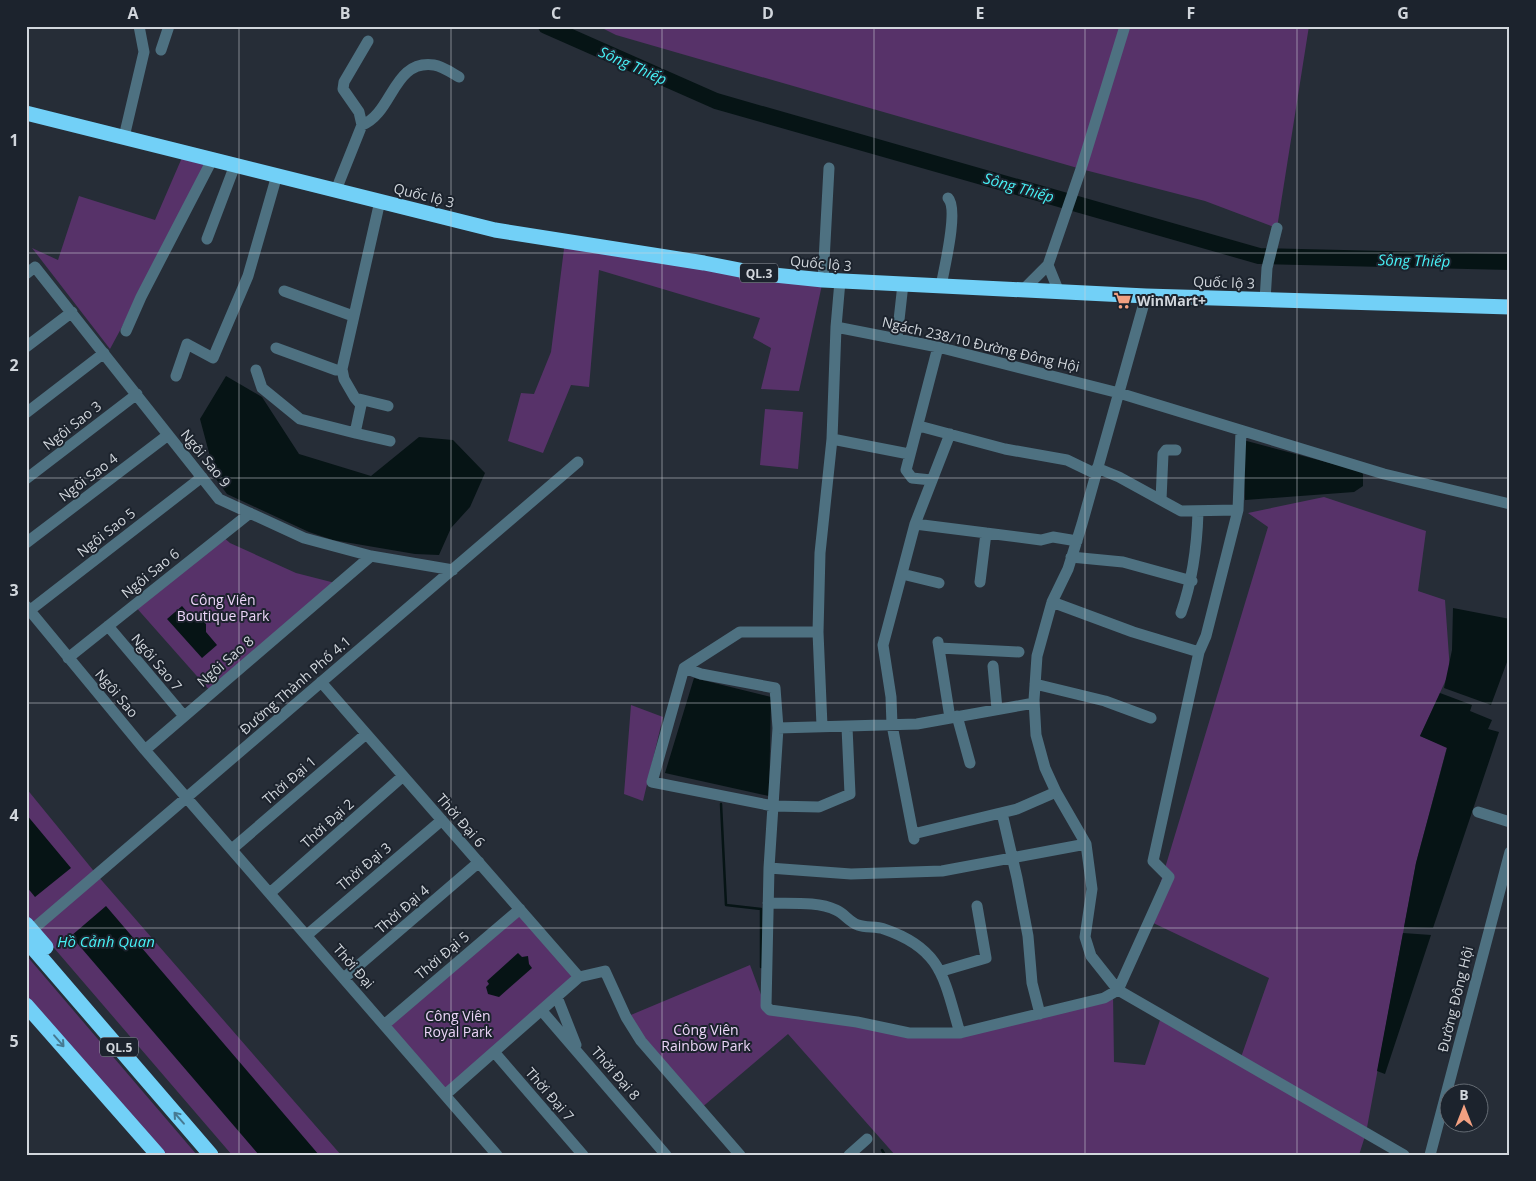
<svg xmlns="http://www.w3.org/2000/svg" width="1536" height="1181" viewBox="0 0 1536 1181" font-family="'Open Sans',sans-serif">
	<style>
		.green { fill: #573269 }
		.water { fill: #061415 }
		.lines { fill: none; stroke-linecap: round; stroke-linejoin: round }
		.stream { stroke: #061415; stroke-width: 2.5 }
		.river { stroke: #061415; stroke-width: 16 }
		.minor { stroke: #4e7181; stroke-width: 11 }
		.highway { stroke: #72d0f7; stroke-width: 15 }
		.oneway { stroke: #477a92 }
		.grid { fill: none; stroke: #d1d6dc; stroke-width: 1; stroke-opacity: 0.55 }
		.labels { text-anchor: middle; dominant-baseline: central; stroke-width: 4; stroke-linejoin: round; paint-order: stroke }
		.shield { fill: #1c232d; stroke: #9ba0a8; stroke-width: 1 }
		.shield-label { font-size: 12px; font-weight: bold; fill: #d1d6dc }
		.street-label { font-size: 14px; fill: #d1d6dc; stroke: #1c232d }
		.poi-label { font-size: 14px; font-weight: bold; fill: #d1d6dc; stroke: #1c232d; text-anchor: start }
		.park-label { font-size: 14px; fill: #ecd5f8; stroke: #1c232d }
		.water-label { font-size: 15px; font-style: italic; fill: #47f1f6; stroke: #1c232d }
		.neatline { fill: none; stroke: #d1d6dc; stroke-width: 2 }
		.grid-label { font-size: 16px; text-anchor: middle; font-weight: bold; fill: #d1d6dc }
	</style>
	<rect width="100%" height="100%" fill="#262d37"/>
	<path class="green" d="M598 26H1309L1277 228 1205 201 1081 169 616 35Z
		M184 153 212 160 110 349 32 248 58 260 79 196 155 220Z
		M565 241 823 280 799 391 761 389 771 348 753 338 760 318 599 270 589 387 571 385 543 453 508 441 521 393 534 394 551 352Z
		M765 409 803 412 798 469 760 465Z
		M1324 497 1426 531 1418 591 1445 600 1450 671 1420 736 1447 747 1416 863 1366 1133 1359 1155H895L788 1034 700 1109 626 1017 750 965 766 1008 909 1033H960L1113 993 1114 1062 1145 1065 1162 1014 1240 1060 1269 978 1149 921 1268 527 1248 513Z
		M222 536 230 543 296 573 339 584 211 692 134 605Z
		M631 705 663 717 643 801 624 794Z
		M26 788 97 875 341 1155H232L36 927 26 916Z
		M520 909 579 977 445 1095 384 1025Z
		M26 955 197 1155H166L26 995Z"/>
	<path class="water" d="M226 376 262 397 299 454 371 476 419 437 453 440 485 473 470 507 451 528 439 555 415 554 333 540 309 532 227 494 216 479 200 419Z
		M1243 440 1360 471 1363 474V486L1354 492 1245 500Z
		M182 606 195 621H203L206 624V632L217 645 202 658 167 619Z
		M1453 608 1510 619V654L1491 705 1444 688 1452 650Z
		M694 678 771 697 769 796 665 773Z
		M1440 693 1472 705 1470 711 1492 720 1488 729 1499 732 1433 928 1404 927 1416 863 1447 748 1420 736Z
		M26 814 71 868 35 897 26 886Z
		M106 906 319 1155H259L71 936Z
		M1403 933 1431 935 1385 1074 1377 1071Z
		M518 953 522 957 528 956 529 964 532 968 499 997 488 994 486 987 489 984 487 981Z"/>
	<g class="lines">
		<path class="stream" d="M721 804 726 905 761 909V967
			M882 1150 885 1155"/>
		<path class="river" d="M546 26 716 101 1259 256 1510 262"/>
		<path class="minor" d="M161 50 169 26
			M362 125C393 113 393 59 434 65 442 66 452 73 459 77
			M124 137 144 52 139 26
			M336 190 362 125 359 112 343 89 344 82 368 41
			M380 201 342 369 344 379 355 398 388 406
			M207 239 235 165
			M1048 265 1059 292
			M26 274 35 267 219 499 304 538 371 556 453 570
			M823 280 829 168
			M941 286C944 269 959 209 948 198
			M1023 290 1048 265 1081 169 1125 26
			M284 291 353 316
			M1146 296 1082 524 1068 569 1052 602 1037 656 1034 700 1036 735 1045 768 1056 792 1086 844 1092 889 1085 937 1091 956 1118 990 1404 1155
			M1265 300 1267 268 1277 228
			M836 327 938 347 1119 393 1384 474 1510 504
			M126 331 141 297 212 160
			M897 338 903 284
			M26 347 72 312
			M276 348 336 370 342 369
			M256 370 262 388 300 419 355 433 361 405 355 398
			M176 376 187 344 213 358 248 276 277 175
			M26 413 104 353
			M919 426 1005 449 1067 460 1096 474
			M355 433 390 441
			M832 439 909 454
			M1097 468 1119 477 1181 511 1238 510
			M26 479 137 394
			M931 480 912 478 906 470 938 347
			M1161 500 1163 454 1166 450H1176
			M915 524 1041 540 1053 537 1077 541
			M26 543 168 435
			M1071 557 1123 562 1192 581
			M902 574 939 583
			M980 582 986 533
			M1052 602 1133 632 1199 652
			M26 606 145 750 497 1155
			M29 611 202 477
			M1181 613C1193 579 1197 547 1198 512
			M108 626 184 716
			M818 632H740L684 668 652 782 773 806 819 807 850 794 847 727
			M938 642 950 718
			M939 648 1019 652
			M68 658 250 513
			M993 666 997 709
			M684 668 701 674 775 688 778 728 917 724 1034 703
			M321 682 579 977
			M1035 684 1105 701 1151 718
			M957 716 970 763
			M822 726 818 632 820 553 832 439 836 327 840 281
			M778 728 769 868 766 1006 770 1010 857 1022 909 1033H960
			M145 750 371 556
			M1478 812 1510 822
			M1002 813 1017 878 1028 936 1032 983 1040 1014
			M913 834 1017 809 1056 792
			M914 839 892 725 891 697 883 645 915 524 950 434
			M232 849 366 734
			M769 868 851 874 942 871 1086 844
			M270 893 403 776
			M768 903C789 904 817 901 836 910 844 913 849 922 858 925 866 928 876 926 884 929 943 949 944 980 960 1033L1104 998 1118 990 1169 877 1153 861 1199 652 1206 636 1238 510 1241 431
			M32 930 578 462
			M307 935 442 820
			M942 971 986 958 977 906
			M344 978 479 862
			M557 997 576 1045
			M542 1011 666 1155
			M384 1025 520 909
			M495 1053 583 1155
			M445 1095 579 977 605 971 626 1017 641 1041 740 1155
			M849 1155 867 1139
			M1430 1155 1510 852"/>
		<path class="highway" d="M26 113 495 230 704 263 755 273 823 280 1146 296 1510 307
			M26 924 46 947
			M26 940 211 1155
			M26 1005 158 1155"/>
	</g>
	<defs><path id="oneway-shaft" d="M-6 0H5M1.5-3L5.5 0L1.5 3" fill="none" stroke-width="1.6" stroke-linecap="round" stroke-linejoin="round" transform="scale(1.25)"/></defs>
	<g class="oneway">
		<use href="#oneway-shaft" transform="translate(59 1041) rotate(49)"/>
		<use href="#oneway-shaft" transform="translate(179 1118) rotate(-131)"/>
	</g>
	<path class="grid" d="M239 26V1155M451 26V1155M662 26V1155M874 26V1155M1085 26V1155M1297 26V1155M26 253H1510M26 478H1510M26 703H1510M26 928H1510"/>
	<defs>
		<symbol id="supermarket-bare" viewBox="-9 -9 18 18"><path d="M-6-5.5h2.5l.6 2H6L4.5 2H-2.5L-4.4-4H-6ZM-1.5 3.2a1.3 1.3 0 1 0 .1 0ZM3 3.2a1.3 1.3 0 1 0 .1 0Z" fill="#f2a081" stroke="#1c232d" stroke-width="2.5" paint-order="stroke"/></symbol>
	</defs>
	<g fill-rule="evenodd">
		<use href="#supermarket-bare" x="1110" y="288" width="25" height="25"/>
	</g>
	<g class="labels">
		<g class="shield">
			<rect x="740" y="263.5" width="38" height="19" rx="4"/>
			<rect x="100" y="1037.5" width="38" height="19" rx="4"/>
		</g>
		<g class="shield-label">
			<text x="759" y="273">QL.3</text>
			<text x="119" y="1047">QL.5</text>
		</g>
		<g class="street-label">
			<text transform="translate(424 195) rotate(14)">Quốc lộ 3</text>
			<text transform="translate(821 263) rotate(5)">Quốc lộ 3</text>
			<text transform="translate(1224 282) rotate(2)">Quốc lộ 3</text>
			<text transform="translate(981 344) rotate(13)">Ngách 238/10 Đường Đông Hội</text>
			<text transform="translate(72 425) rotate(-38)">Ngôi Sao 3</text>
			<text transform="translate(206 458) rotate(51)">Ngôi Sao 9</text>
			<text transform="translate(88 477) rotate(-37)">Ngôi Sao 4</text>
			<text transform="translate(106 532) rotate(-38)">Ngôi Sao 5</text>
			<text transform="translate(150 573) rotate(-39)">Ngôi Sao 6</text>
			<text transform="translate(225 661) rotate(-41)">Ngôi Sao 8</text>
			<text transform="translate(157 662) rotate(50)">Ngôi Sao 7</text>
			<text transform="translate(295 685) rotate(-41)">Đường Thành Phố 4.1</text>
			<text transform="translate(117 693) rotate(50)">Ngôi Sao</text>
			<text transform="translate(289 780) rotate(-41)">Thời Đại 1</text>
			<text transform="translate(461 820) rotate(49)">Thời Đại 6</text>
			<text transform="translate(327 823) rotate(-42)">Thời Đại 2</text>
			<text transform="translate(364 866) rotate(-40)">Thời Đại 3</text>
			<text transform="translate(402 909) rotate(-41)">Thời Đại 4</text>
			<text transform="translate(442 955) rotate(-40)">Thời Đại 5</text>
			<text transform="translate(354 966) rotate(49)">Thời Đại</text>
			<text transform="translate(1455 999) rotate(-76)">Đường Đông Hội</text>
			<text transform="translate(616 1073) rotate(49)">Thời Đại 8</text>
			<text transform="translate(550 1094) rotate(49)">Thời Đại 7</text>
		</g>
		<g class="poi-label">
			<text x="1137" y="300">WinMart+</text>
		</g>
		<g class="park-label">
			<text x="223" y="599">Công Viên<tspan x="223" dy="16">Boutique Park</tspan></text>
			<text x="458" y="1015">Công Viên<tspan x="458" dy="16">Royal Park</tspan></text>
			<text x="706" y="1029">Công Viên<tspan x="706" dy="16">Rainbow Park</tspan></text>
		</g>
		<g class="water-label">
			<text transform="translate(633 65) rotate(24)">Sông Thiếp</text>
			<text transform="translate(1019 187) rotate(16)">Sông Thiếp</text>
			<text transform="translate(1414 260) rotate(1)">Sông Thiếp</text>
			<text x="106" y="941">Hồ Cảnh Quan</text>
		</g>
	</g>
	<rect width="1536" height="1181" fill="none" stroke="#1c232d" stroke-width="55"/>
	<g transform="translate(1464 1108)"><circle r="24" fill="#1c232d" stroke="#646b73"/>
	<path d="M0-4L9 19L0 12L-9 19Z" fill="#f2a081"/>
	<text y="-8" font-size="14" font-weight="bold" text-anchor="middle" fill="#d1d6dc">B</text>
	</g>
	<rect x="28" y="28" width="1480" height="1126" class="neatline"/>
	<g class="grid-label">
		<text x="133" y="19">A</text>
		<text x="345" y="19">B</text>
		<text x="556" y="19">C</text>
		<text x="768" y="19">D</text>
		<text x="980" y="19">E</text>
		<text x="1191" y="19">F</text>
		<text x="1403" y="19">G</text>
		<text x="14" y="146">1</text>
		<text x="14" y="371">2</text>
		<text x="14" y="596">3</text>
		<text x="14" y="821">4</text>
		<text x="14" y="1047">5</text>
	</g>
</svg>
